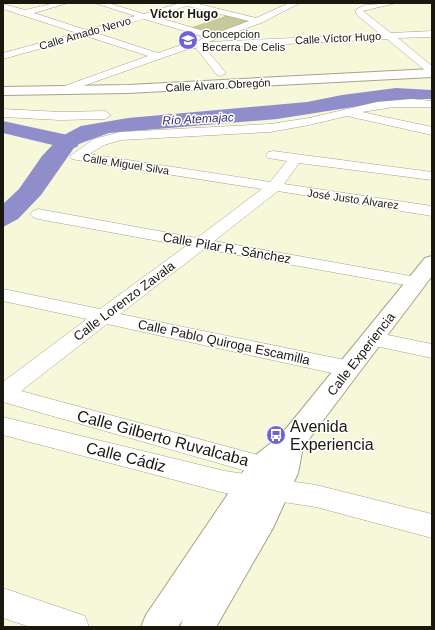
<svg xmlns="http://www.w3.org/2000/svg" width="435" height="630" viewBox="0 0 435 630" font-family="Helvetica,sans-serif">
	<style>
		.green { fill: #c7c99a }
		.water { fill: #8f8eca }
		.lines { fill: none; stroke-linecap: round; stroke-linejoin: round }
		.river { fill: #8f8eca; fill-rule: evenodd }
		.street-casing { stroke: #a3a487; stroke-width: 1 }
		.secondary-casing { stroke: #a3a487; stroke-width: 2 }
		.street { fill: #fff; fill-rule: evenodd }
		.secondary { fill: #fff; fill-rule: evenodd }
		.labels { text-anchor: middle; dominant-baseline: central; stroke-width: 3; stroke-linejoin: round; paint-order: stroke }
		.far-street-label { font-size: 11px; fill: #18180e; stroke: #fff }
		.far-poi-label { font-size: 11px; fill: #18180e; stroke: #fff; text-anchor: start }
		.far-neighbourhood-label { font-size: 12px; font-weight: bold; fill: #18180e; stroke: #fff }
		.far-water-label { font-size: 12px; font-style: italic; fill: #372d75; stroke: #fff }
		.street-label { font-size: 13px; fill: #18180e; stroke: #fff }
		.near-poi-label { font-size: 16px; fill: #18180e; stroke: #fff; text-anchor: start }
		.near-street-label { font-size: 16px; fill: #18180e; stroke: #fff }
	</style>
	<rect width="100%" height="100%" fill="#f7f8da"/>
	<path class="green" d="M234 13 259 19 208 37 183 30Z"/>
	<path class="water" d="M396 88 432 90V99H411L366 105 277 119 109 133 76 145 41 195 18 219 3 227V204L19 189 42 156 60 137 81 126 128 118 307 102 342 95Z"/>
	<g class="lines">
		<path class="river" d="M3 121 77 137 80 142 77 147 69 149 3 133Z"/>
		<defs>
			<path id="street" d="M55 3H68L34 13 86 30 135 16 95 3H108L144 14 180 3H195L256 18 289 3H300L261 23 208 42 380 34 357 15 355 10 365 5 396 3 363 11 391 33 432 31V37L398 38 432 66V72L426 71 387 39 205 48 226 73 221 76 217 75 196 48 188 49 60 94 56 93 54 91 56 89 148 56 86 36 3 59V53L77 33 3 9V4L25 10ZM187 6 249 21 214 34 153 16ZM144 19 205 37 195 43 184 44 158 53 96 33Z
				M412 99 432 101V107H394L362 112 432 127V135L347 116 309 125 270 132 121 140 104 145 89 154 270 182 287 161 268 158 266 155 268 152 273 151 432 172V180L299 163 284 184 432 206V216L278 191 214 241 416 277 422 278 425 282 422 286 416 287 204 249 120 314 350 361 357 364 360 369 357 374 350 377 107 324 21 391 284 462 287 469 284 476 276 479 316 485 432 514V538L316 507 225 493 3 435V417L225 471 271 478 3 402V382L87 319 3 301V289L100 309 186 246 38 219 33 217 30 214 33 211 38 209 197 238 262 189 77 160 72 159 70 156 94 139 120 132 270 124 309 118 377 102Z
				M3 109 60 112 105 111 111 115 105 119 60 120 3 117Z
				M373 332 432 344V358L366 344 363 339 366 334Z
				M3 588 85 616 89 627H30L3 618Z"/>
			<path id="secondary" d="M432 69V77L128 93 3 95V87L128 85Z
				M432 256V276L303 447 298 473 273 528 216 627H180L183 619 178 627H141L146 615 253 457 280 436 425 258Z"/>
		</defs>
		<use href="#street" class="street-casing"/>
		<use href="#secondary" class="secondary-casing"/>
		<use href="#street" class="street"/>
		<use href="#secondary" class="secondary"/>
	</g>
	<defs>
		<symbol id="school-disc" viewBox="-11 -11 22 22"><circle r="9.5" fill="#7062dc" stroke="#fff"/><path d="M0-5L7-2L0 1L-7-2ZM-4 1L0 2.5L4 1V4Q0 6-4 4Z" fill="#fff"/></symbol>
		<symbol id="bus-disc" viewBox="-11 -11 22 22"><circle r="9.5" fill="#7062dc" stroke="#fff"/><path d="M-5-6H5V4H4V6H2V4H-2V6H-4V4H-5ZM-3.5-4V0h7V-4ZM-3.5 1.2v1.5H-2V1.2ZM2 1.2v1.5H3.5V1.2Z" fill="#fff"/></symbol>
	</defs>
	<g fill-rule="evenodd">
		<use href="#school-disc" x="177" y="29" width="22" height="22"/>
		<use href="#bus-disc" x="265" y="424" width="22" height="22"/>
	</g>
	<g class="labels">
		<g class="far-street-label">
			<text transform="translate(85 33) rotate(-16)">Calle Amado Nervo</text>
			<text transform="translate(338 38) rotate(-3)">Calle Víctor Hugo</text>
			<text transform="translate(218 85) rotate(-3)">Calle Álvaro Obregón</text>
			<text transform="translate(126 164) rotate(9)">Calle Miguel Silva</text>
			<text transform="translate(353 199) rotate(8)">José Justo Álvarez</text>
		</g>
		<g class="far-poi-label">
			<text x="202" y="34">Concepcion<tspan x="202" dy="13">Becerra De Celis</tspan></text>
		</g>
		<g class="far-neighbourhood-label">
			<text x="184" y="14">Víctor Hugo</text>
		</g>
		<g class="far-water-label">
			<text transform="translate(198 119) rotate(-3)">Río Atemajac</text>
		</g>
		<g class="street-label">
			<text transform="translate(227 248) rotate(10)">Calle Pilar R. Sánchez</text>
			<text transform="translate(124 301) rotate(-37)">Calle Lorenzo Zavala</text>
			<text transform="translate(224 342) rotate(12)">Calle Pablo Quiroga Escamilla</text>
			<text transform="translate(361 354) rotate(-52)">Calle Experiencia</text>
		</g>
		<g class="near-poi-label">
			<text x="290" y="426">Avenida<tspan x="290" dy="18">Experiencia</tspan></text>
		</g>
		<g class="near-street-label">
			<text transform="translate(163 438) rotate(15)">Calle Gilberto Ruvalcaba</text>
			<text transform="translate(126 457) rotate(14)">Calle Cádiz</text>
		</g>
	</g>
	<rect width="435" height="630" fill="none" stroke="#18180e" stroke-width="8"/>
</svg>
